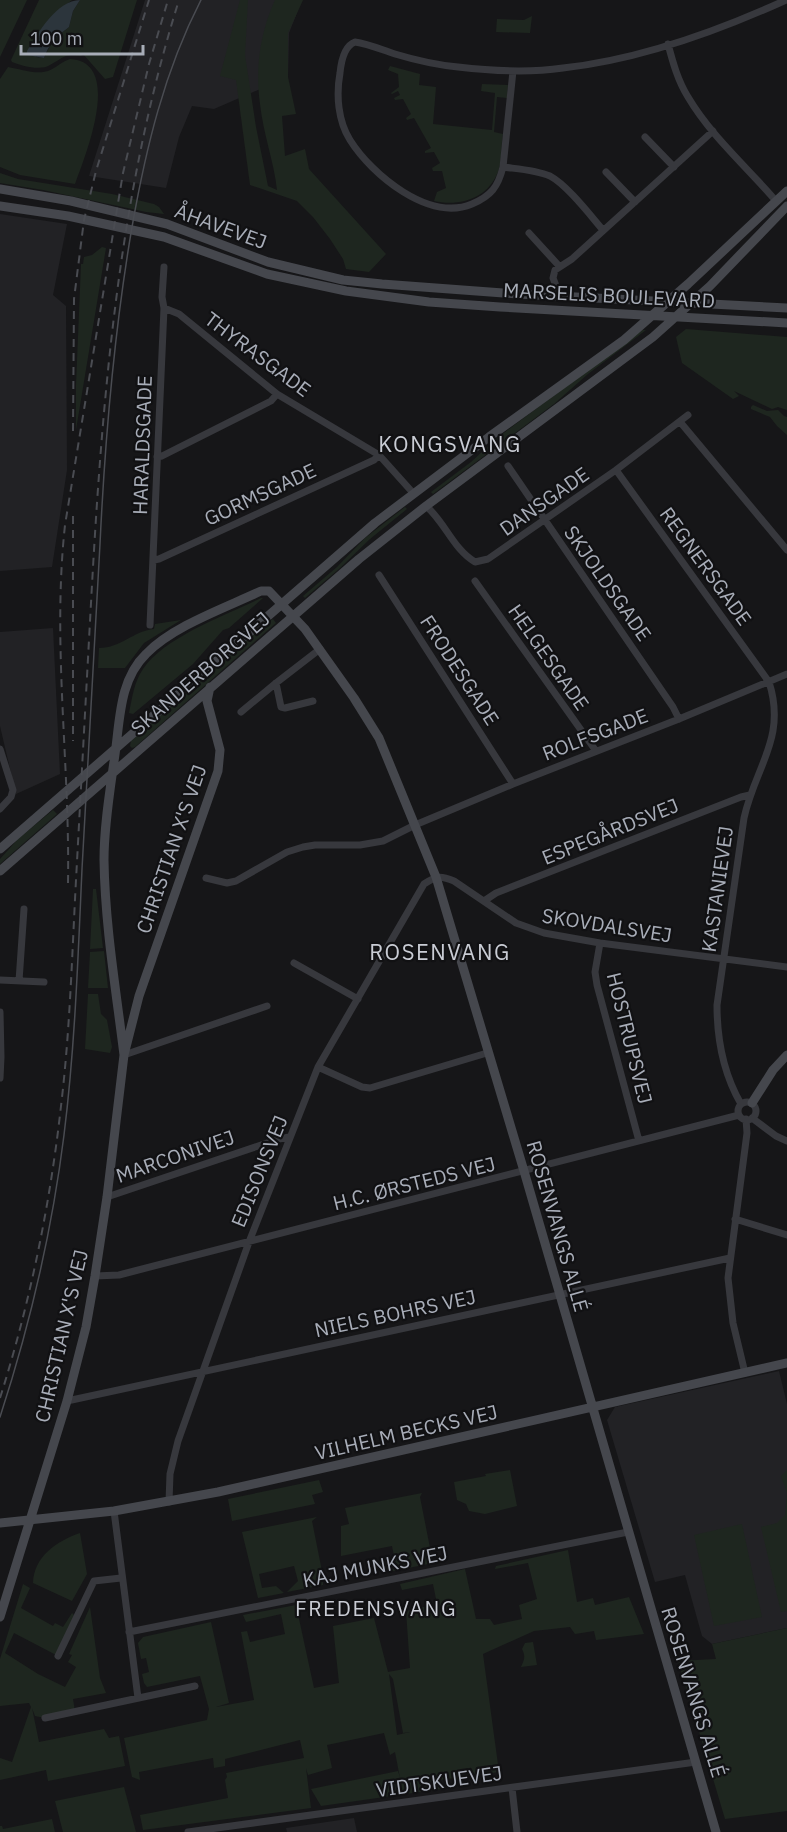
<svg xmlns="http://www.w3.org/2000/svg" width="787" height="1832" viewBox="0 0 787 1832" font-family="'IBM Plex Sans',sans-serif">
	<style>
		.built { fill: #222225 }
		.green { fill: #1e261f; fill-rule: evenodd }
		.water { fill: #2c353c }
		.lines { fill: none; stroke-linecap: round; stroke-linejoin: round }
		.street { stroke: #37383d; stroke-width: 7 }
		.secondary { stroke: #45474d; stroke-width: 9 }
		.tram { stroke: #4a4c52; stroke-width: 1.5 }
		.rail { stroke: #4a4c52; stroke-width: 2; stroke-dasharray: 8 6; stroke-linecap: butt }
		.labels { text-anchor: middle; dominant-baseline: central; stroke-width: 4.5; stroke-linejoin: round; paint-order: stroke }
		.street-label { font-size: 20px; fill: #a8adb8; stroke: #111113 }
		.neighbourhood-label { font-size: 21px; letter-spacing: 1.5px; fill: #c9ccd4; stroke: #111113 }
		.quarter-label { font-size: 22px; letter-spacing: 1.5px; fill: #c9ccd4; stroke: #111113 }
	</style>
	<rect width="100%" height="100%" fill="#161618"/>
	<path class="built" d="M145 0H302L289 33 288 77 214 109 192 106 179 137 166 188 89 176Z
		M0 214 67 224 53 295 66 306 67 470 52 567 0 571Z
		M53 628 60 774 16 794 0 726V632Z
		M779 1371 787 1404V1628L712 1644 702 1636 685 1575 655 1582 607 1420 615 1407Z
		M354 1818 357 1832H287L286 1828Z"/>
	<path class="green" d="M0 0H27L0 57Z
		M39 0H72L48 20 36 57 44 58C52 41 54 39 69 27L73 11 80 0H137L113 77 105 79 83 54 81 56C64 53 64 58 50 65 41 71 22 66 12 62L11 60Z
		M240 0H248L245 55 256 127 268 186 277 190C274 162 263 133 260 104 255 68 260 33 275 0H303L288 33V77L296 114 282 116 285 156 305 149 309 169 386 254 369 272 346 269 343 259 330 239 313 217 297 201 250 185 236 80 220 76Z
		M532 16 530 33 496 32 497 19 524 20Z
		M70 59C124 62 85 156 75 184L20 175 0 167V79L8 67C20 69 36 75 48 71 56 68 61 62 70 59Z
		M390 66 420 74 419 85 436 87 433 124 492 130 495 93 481 91 482 84 508 85 507 98 497 97 494 132 503 134C501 145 502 161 498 172 488 198 460 207 434 201L437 192 446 188 442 171H433L432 168 440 163 434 152 425 153V151L431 148 414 118 407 120 406 118 411 114 403 99 395 100 394 98 400 95 398 91 392 94 391 93 399 87 398 74 388 70Z
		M0 173 18 179 112 194 154 204 159 207 164 214 146 212 43 190 0 183Z
		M102 247 106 248 76 430V385L81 264H83L84 257 92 255Z
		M686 329 787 337V410L778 407 772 409 734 391 739 396 733 399 682 363 676 337Z
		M642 330H646L588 374 554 404 433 494 431 492 471 462 497 438Z
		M753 405 767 411 778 410 784 416 787 417V435L777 426 770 417 751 409V407Z
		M405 507 407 509 370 539 339 569 305 598 303 596 337 567 365 538Z
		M261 598H263L229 628 223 630 193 664 133 714 129 713C132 698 134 682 143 669 164 637 226 615 261 598Z
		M273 619 276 623 135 747 132 748 130 746 131 741 265 624Z
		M181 620 144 643 125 668H98L99 648C121 648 133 631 154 629L155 624Z
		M53 810 57 814 0 864V859L18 839Z
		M93 889H96L103 948 90 949Z
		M104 951 108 988H88L90 952Z
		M88 994H98L101 1014 107 1020 112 1047 110 1053 85 1049Z
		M510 1470 517 1506 485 1514 469 1511 466 1504 457 1500 454 1482 486 1476 485 1474Z
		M787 1470V1611L781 1612 761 1527 777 1523 785 1515 787 1493 781 1476Z
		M319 1480 323 1492 312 1495 315 1504 232 1521 228 1499Z
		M422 1493 420 1497 433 1563 384 1573 382 1562 395 1561 392 1546 341 1556V1526L349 1524 345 1508Z
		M317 1517 312 1521 323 1576V1585L287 1592 298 1581 294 1566 259 1574 262 1588 276 1586 284 1593 258 1598 242 1532Z
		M742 1524 762 1617 714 1626 694 1535Z
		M80 1533 87 1574 72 1601 33 1583C34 1556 57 1541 80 1533Z
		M568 1550 577 1602 593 1598 595 1605 629 1597 644 1634 596 1640 594 1631 575 1634 570 1627 534 1631 483 1654 499 1772 440 1780 441 1789 321 1806 311 1789 398 1771 400 1778 395 1752 390 1755 384 1733 327 1745 332 1768 308 1775 306 1768 311 1808 143 1830 140 1815 228 1798 225 1780 227 1777 226 1773 304 1758 300 1740 225 1759V1766L214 1768 213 1758 139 1772 140 1780 132 1777 124 1738 207 1720 209 1709 200 1676 147 1687 144 1683 142 1674 149 1672 146 1658 141 1659 138 1643 143 1637 211 1622 229 1703 216 1707 254 1700 241 1632 247 1631 250 1642 285 1634 281 1614 246 1622 243 1615 296 1605 314 1688 339 1683 333 1626 374 1618 388 1672 410 1668 406 1611 437 1604 433 1584 402 1590 400 1584 465 1569 476 1619H490L494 1625 522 1619 519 1605 537 1599 528 1563 495 1569 496 1566ZM389 1674 393 1679 403 1733 410 1732 397 1735Z
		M23 1584 30 1588 21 1608 53 1626 55 1623 63 1627 72 1613 74 1615 58 1656 14 1633 5 1653 38 1674 65 1687 76 1667 68 1662 72 1655 69 1654 90 1607 100 1678 106 1693 73 1699 75 1711 45 1718 35 1716 32 1708 39 1742 104 1729 109 1738 119 1736 125 1766 48 1781 46 1770 0 1780V1758L12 1762 31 1707 29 1703 0 1706V1659Z
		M787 1628V1811L725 1819 678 1661 716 1659 712 1644Z
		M533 1642 537 1665 521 1667C524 1660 526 1657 522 1649L525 1643Z
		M124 1787 136 1832H63L55 1801Z
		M52 1819 55 1832H0V1826H2L3 1829Z"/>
	<path class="water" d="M80 0 73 11 69 27C54 39 51 41 44 58L27 55V51C38 33 57 0 80 0Z"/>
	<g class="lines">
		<path class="street" d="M668 44C673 63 678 81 688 97 711 136 747 167 776 201
			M513 71 503 167C498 187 491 196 472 204 429 222 372 175 350 140 338 121 336 95 340 73 341 63 344 46 355 42 369 44 382 50 395 54 415 60 437 65 458 67 492 71 528 73 563 68 637 60 718 31 786 0
			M645 137 674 167
			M503 167C518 169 536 170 550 176 567 185 590 215 603 230
			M606 172 635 202
			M529 233 560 267
			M560 296 553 278 555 270 572 259 713 131
			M164 308 179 314 277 394 379 455 414 494
			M681 423 787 550
			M157 457 162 456 271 401 277 394
			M508 466 673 707 679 719
			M616 470 769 682C787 738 755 767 744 818L717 1005C717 1041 723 1073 741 1104
			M426 506C445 522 453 549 475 562L488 559 616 470 688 415
			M154 560 159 559 374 460 379 455
			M379 575 513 784
			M475 581 596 751
			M150 625 164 308 162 297 164 267
			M276 683 281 707 285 708 313 701
			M241 712 276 683 320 649
			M0 749 13 790 11 797 0 809
			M206 878 227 883 236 881 287 852 303 847 315 845H360L383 841 415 825 513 784 679 719 787 674
			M484 901 496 893 741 797 750 795
			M600 943 595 972 597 985 639 1141
			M294 963 358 999
			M0 980 44 982
			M19 981 24 909
			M0 1012 1 1057 0 1078
			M124 1055 267 1006
			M318 1067 362 1087 370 1088 487 1053
			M738 1111a9 9 0 1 1 18 0a9 9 0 1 1-18 0Z
			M752 1118 776 1136 787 1141
			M107 1197 279 1139 289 1137
			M735 1219 787 1235
			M95 1276 119 1275 739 1115
			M745 1373 733 1323 728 1278 747 1133 746 1119
			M67 1401 730 1258
			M169 1502 170 1474 178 1441 249 1242 318 1067 424 884C436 876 440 875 454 881L516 923 544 933 600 943 787 967
			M114 1511 138 1698
			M129 1632 628 1532
			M58 1656 94 1581 121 1578
			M45 1718 195 1686
			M512 1788 517 1832
			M188 1832 696 1762"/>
		<path class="secondary" d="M0 189 71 201 167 224 268 262 343 280 382 284 518 294 787 308
			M0 206 68 216 164 237 267 274 346 291 429 302 500 307 787 323
			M0 849 375 523 489 437 624 340 688 284 787 191
			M0 871 359 559 426 506 653 337 710 286 787 206
			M124 1055C116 990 105 925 104 860 104 823 111 785 116 747 120 715 121 678 146 654 173 626 225 608 261 591H269L305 629 354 698 379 738 436 877 524 1171 716 1832
			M752 1103 773 1070 787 1055
			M0 1523 114 1511 218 1492 787 1363
			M0 1617 67 1401 86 1327 95 1276 107 1197 124 1055 139 996 218 771 220 750 207 701 210 687"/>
		<path class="tram" d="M0 1417C30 1325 52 1231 64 1135 75 1047 78 958 82 869 88 760 94 652 100 544 105 438 114 332 132 227 146 148 164 72 201 0"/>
		<path class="rail" d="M73 431 74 299 84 220 96 171 149 0
			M73 516V741
			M68 883C70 763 52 644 65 525L123 173 149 64 168 0
			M0 1398C30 1303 50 1205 61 1106 70 1031 72 955 76 880 81 787 86 695 91 603 102 400 118 195 179 0"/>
	</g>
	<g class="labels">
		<g class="street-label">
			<text transform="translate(221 226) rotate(20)">ÅHAVEVEJ</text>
			<text transform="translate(609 295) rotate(3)">MARSELIS BOULEVARD</text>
			<text transform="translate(258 354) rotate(37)">THYRASGADE</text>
			<text transform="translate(142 445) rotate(-88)">HARALDSGADE</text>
			<text transform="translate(260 494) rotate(-25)">GORMSGADE</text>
			<text transform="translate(544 501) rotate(-35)">DANSGADE</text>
			<text transform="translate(706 566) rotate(54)">REGNERSGADE</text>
			<text transform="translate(608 583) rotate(55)">SKJOLDSGADE</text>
			<text transform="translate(549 657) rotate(55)">HELGESGADE</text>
			<text transform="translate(460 670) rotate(57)">FRODESGADE</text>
			<text transform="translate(200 673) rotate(-41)">SKANDERBORGVEJ</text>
			<text transform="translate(595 734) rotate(-21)">ROLFSGADE</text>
			<text transform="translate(610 831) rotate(-22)">ESPEGÅRDSVEJ</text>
			<text transform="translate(171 849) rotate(-71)">CHRISTIAN X'S VEJ</text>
			<text transform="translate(717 889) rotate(-82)">KASTANIEVEJ</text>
			<text transform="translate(607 925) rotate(9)">SKOVDALSVEJ</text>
			<text transform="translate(630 1038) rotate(76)">HOSTRUPSVEJ</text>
			<text transform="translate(175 1156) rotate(-19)">MARCONIVEJ</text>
			<text transform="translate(259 1171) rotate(-68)">EDISONSVEJ</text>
			<text transform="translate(414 1183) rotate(-14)">H.C. ØRSTEDS VEJ</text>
			<text transform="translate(558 1226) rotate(74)">ROSENVANGS ALLÉ</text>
			<text transform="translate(395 1313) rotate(-12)">NIELS BOHRS VEJ</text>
			<text transform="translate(61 1336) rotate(-77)">CHRISTIAN X'S VEJ</text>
			<text transform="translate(406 1432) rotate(-13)">VILHELM BECKS VEJ</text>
			<text transform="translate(375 1566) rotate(-11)">KAJ MUNKS VEJ</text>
			<text transform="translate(694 1692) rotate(73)">ROSENVANGS ALLÉ</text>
			<text transform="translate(439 1781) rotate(-8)">VIDTSKUEVEJ</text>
		</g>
		<g class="neighbourhood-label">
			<text x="376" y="1608">FREDENSVANG</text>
		</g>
		<g class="quarter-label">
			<text x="450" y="443">KONGSVANG</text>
			<text x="440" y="951">ROSENVANG</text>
		</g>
	</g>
	<path d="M21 45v9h122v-9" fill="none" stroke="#a8adb8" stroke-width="3"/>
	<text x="30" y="45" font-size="18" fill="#a8adb8" stroke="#111113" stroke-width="4.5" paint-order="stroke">100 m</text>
</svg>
